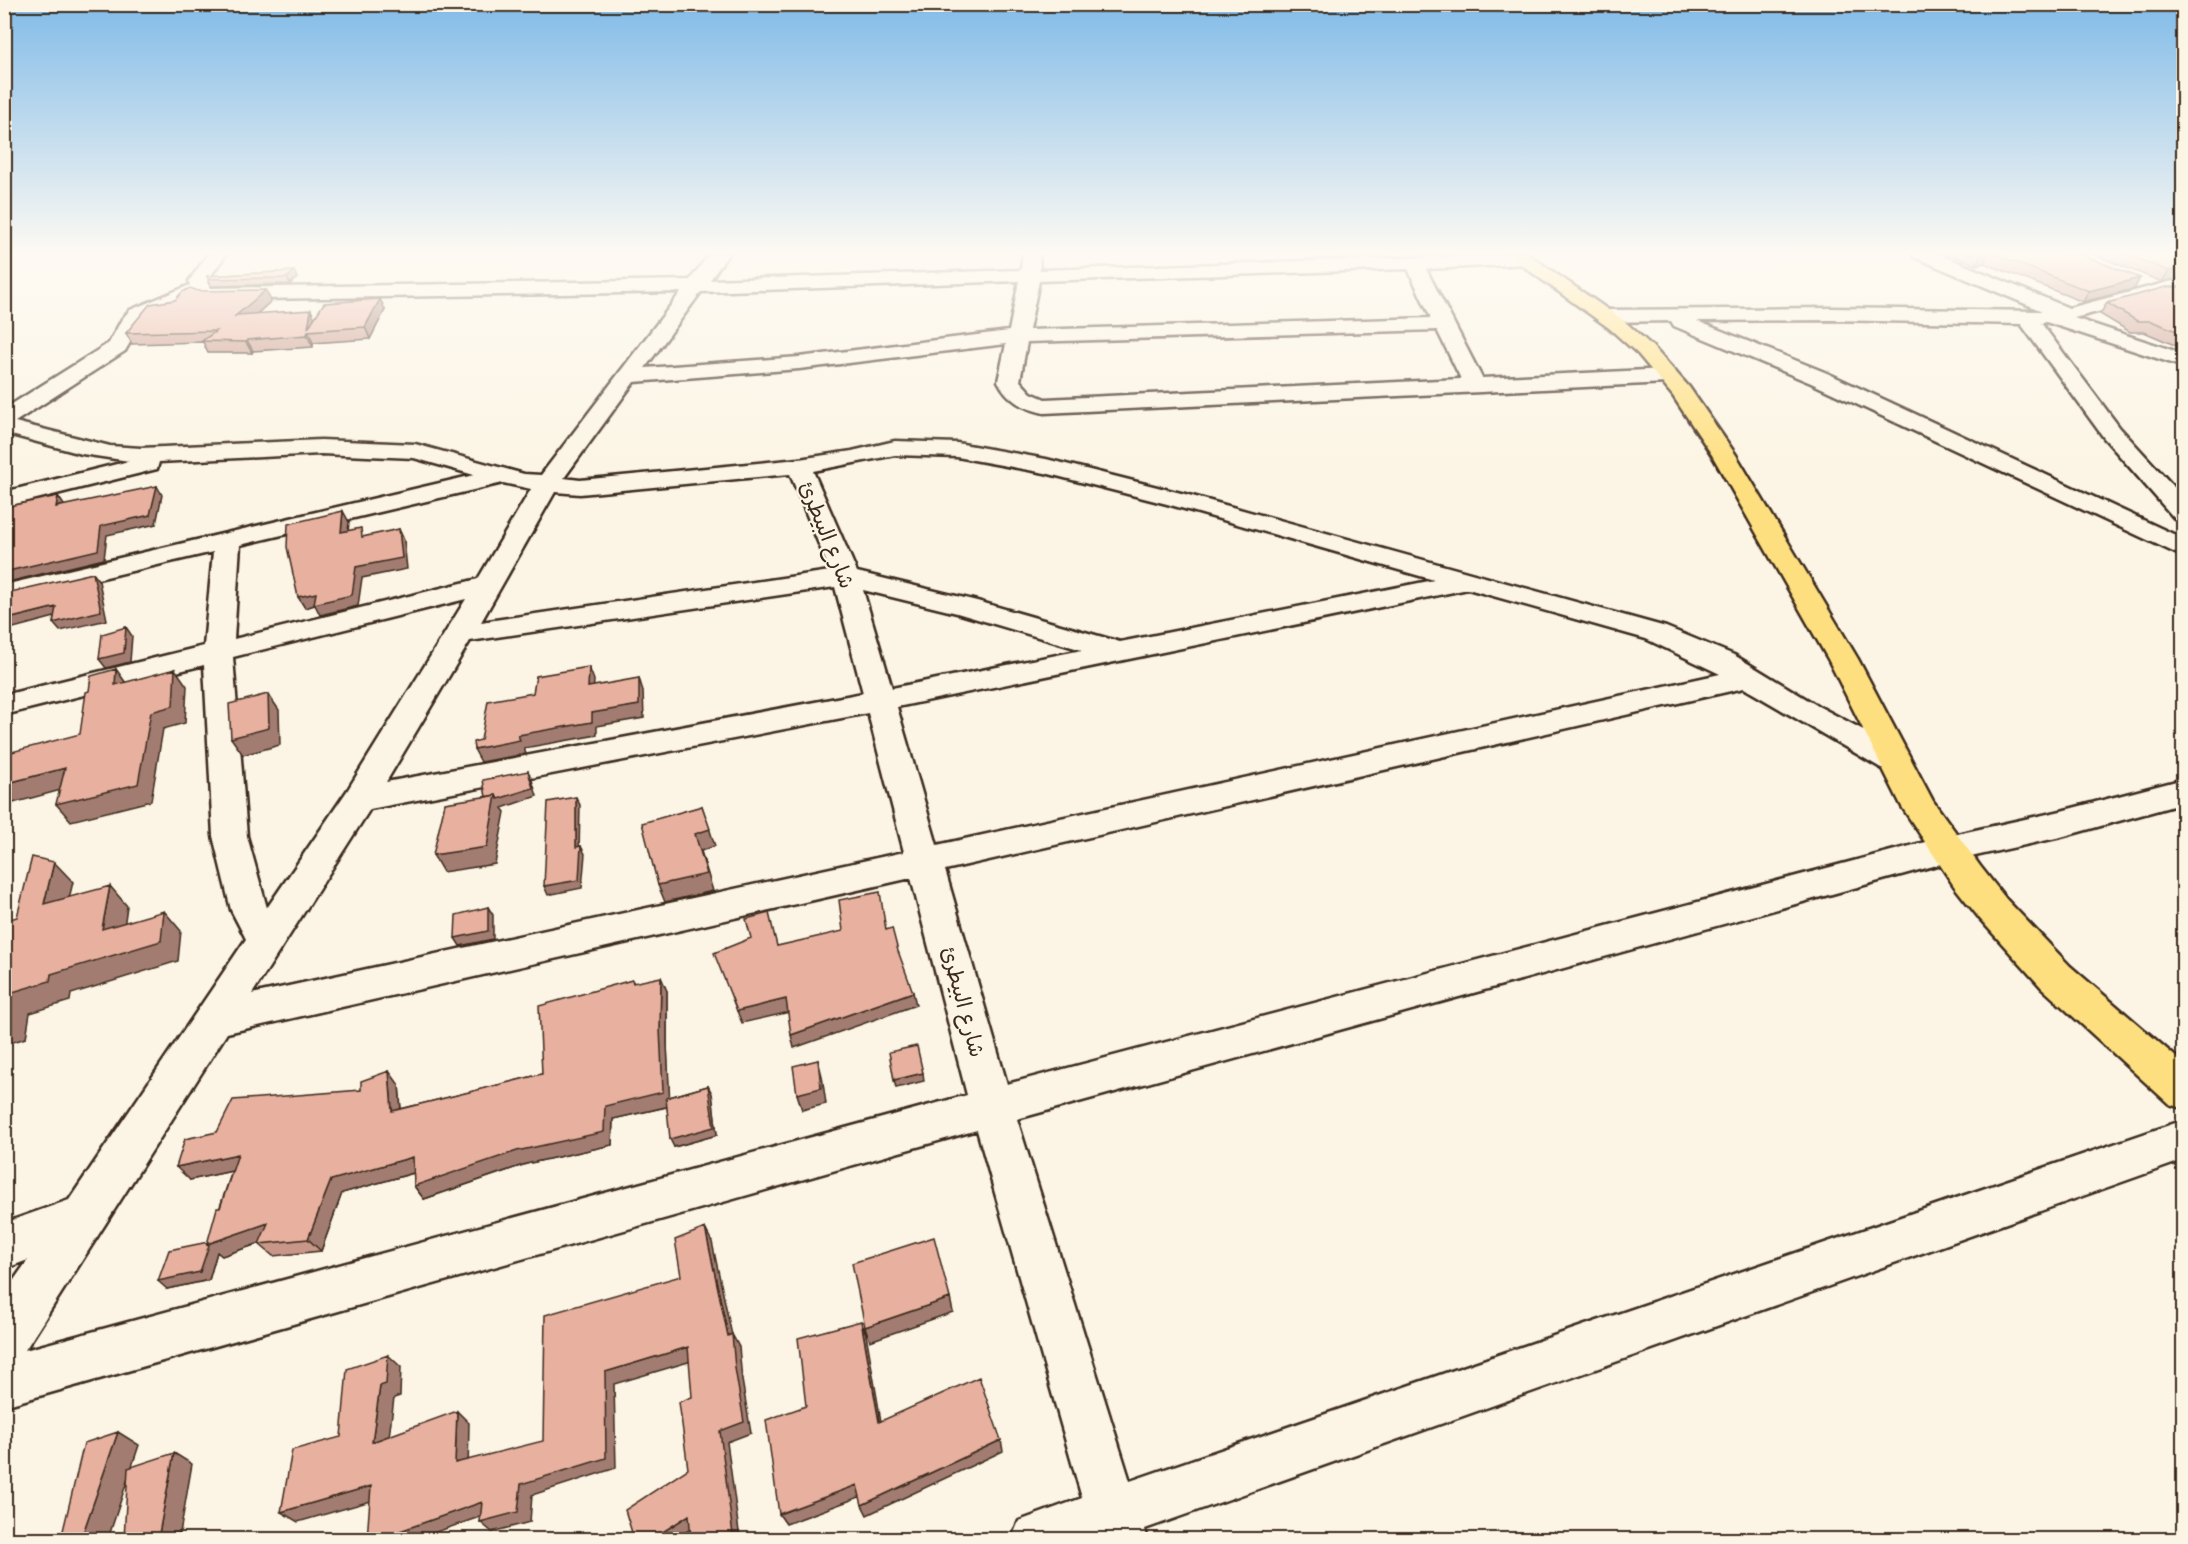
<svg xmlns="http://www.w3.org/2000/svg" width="2188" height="1544" viewBox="0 0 2188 1544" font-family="Sriracha,'Playpen Sans Arabic',sans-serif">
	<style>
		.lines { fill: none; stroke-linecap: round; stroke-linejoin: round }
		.minor-casing { stroke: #3b2a1e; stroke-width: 5 }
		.major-casing { stroke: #3b2a1e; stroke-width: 5 }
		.minor { fill: #fcf5e5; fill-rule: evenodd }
		.major { fill: #fedf80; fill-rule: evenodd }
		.wall { fill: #c89789; stroke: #3b2a1e; stroke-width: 1.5 }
		.shaded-wall { fill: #a27b6f; stroke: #3b2a1e; stroke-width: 1.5 }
		.building { fill: #e8b09f; stroke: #3b2a1e; stroke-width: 1.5 }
		.labels { text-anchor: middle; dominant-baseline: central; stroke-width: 4.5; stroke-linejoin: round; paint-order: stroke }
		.street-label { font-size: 21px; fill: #3b2a1e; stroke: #fcf5e5 }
	</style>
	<rect width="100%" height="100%" fill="#fcf5e5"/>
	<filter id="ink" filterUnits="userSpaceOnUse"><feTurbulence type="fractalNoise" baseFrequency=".0167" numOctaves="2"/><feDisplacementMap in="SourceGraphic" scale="12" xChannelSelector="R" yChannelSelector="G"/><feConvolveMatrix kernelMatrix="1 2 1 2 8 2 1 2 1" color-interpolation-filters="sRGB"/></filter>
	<g filter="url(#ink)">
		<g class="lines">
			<defs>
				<path id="minor" d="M209 253H227L207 281 210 288 690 280 710 253H729L710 280 1021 270 1023 253H1039L1040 270 1523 254 1529 256 1532 260 1529 264 1426 269 1482 378 1667 369 1675 371 1678 376 1675 381 1667 383 1044 413C1023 408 1008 401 998 381L1006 344 799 369 634 382 564 478 580 480 799 459 852 451 895 441 957 443 1046 459 1185 494 1666 627 1734 655 1818 706 1905 752 1909 760 1905 768 1893 771 1881 768 1744 688 945 870 1007 1084 1948 836 2061 811 2184 779V803L2061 837 1948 862 1017 1119 1130 1481 2184 1120V1160L1145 1529 1148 1540H1011L1019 1521 1082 1498 977 1130 4 1406V1294L28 1260 4 1269V1223L69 1200 246 939 231 910 213 836 204 665 4 715V695L204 646 213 552 4 601V585L474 475 414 458 321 454 159 462 157 469 4 507V492L129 461 82 454 4 433V409L109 343 122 319 130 310 190 285 189 281ZM1408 269 1431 318 1029 330 1039 281ZM1019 281 1009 331 799 357 645 368 701 292ZM681 292 541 475 524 474 415 444 321 440 141 448 110 446 15 422 125 351 144 318 196 297 204 300ZM1437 330 1461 379 1045 399 1031 393 1020 381 1027 342ZM895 455 957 457 1045 473 1167 504 1434 580 1120 642 977 601 857 572 813 471ZM790 474 830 571 481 622 555 492 580 494ZM503 483 531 489 478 579 234 639 240 545ZM835 587 863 693 386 782 470 641ZM1468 589 1646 639 1720 674 937 845 897 707ZM863 590 957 613 1082 650 892 688ZM466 599 347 791 267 908 247 836 233 657ZM868 713 904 852 252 994 370 809ZM911 878 967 1095 25 1350 227 1033Z
					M1911 253H1936L2069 308 2184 278V290L2074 318 2184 354V367L2046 322 2041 323 2120 428 2184 498V522L2175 519 2104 438 2021 324 1831 320 1697 321 1827 373 2184 539V557L1811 383 1674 326 1671 321 1606 322 1599 320 1596 316 1599 312 1606 310 1831 308 2042 311 1914 257Z"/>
				<path id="major" d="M1505 253H1526L1623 320 1652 346 1689 387 1736 455 1858 659 1933 801 1980 866 2006 899 2070 966 2184 1064V1109L2169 1104 2042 988 1980 919 1954 886 1902 807 1828 659 1712 455 1673 396 1638 354 1609 328Z"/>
			</defs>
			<use href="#minor" class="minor-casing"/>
			<use href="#major" class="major-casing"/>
			<use href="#minor" class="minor"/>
			<use href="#major" class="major"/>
		</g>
		<path class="wall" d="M1947 253H2077L2140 278 2134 289 2083 302 1984 263 1976 265Z
			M2090 253H2184V277L2162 282Z
			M294 271 297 278 290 284 211 286 207 276Z
			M2184 283V349L2144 332H2130L2100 314 2107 303 2179 287Z
			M198 291 271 301 257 314 314 318 380 299 385 310 370 339 313 343V347L253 351 252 353H208L203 342 132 344 126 333 175 300Z
			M632 980 634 983 667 991V1044L669 1097 708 1086 712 1094 717 1135 674 1147 667 1107 613 1119 612 1145 526 1164 424 1199 414 1186V1173L342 1193 321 1251 273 1256 259 1244 260 1243 222 1256 217 1252 209 1280 167 1289 208 1242 232 1171 190 1180 217 1132 361 1090 399 1085 401 1109 542 1074Z"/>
		<path class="shaded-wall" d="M1987 253H1989L1984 263 1976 265 1981 254Z
			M4 266 8 272 4 275Z
			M2184 268V277L2162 282 2169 271Z
			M294 271 297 278 290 284 287 278Z
			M2140 278 2134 289 2083 302 2089 291Z
			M266 290 271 301 240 329 234 317Z
			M380 299 385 310 370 339 365 327Z
			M311 310 316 321 308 328Z
			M308 331 313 343V347L307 335Z
			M247 340 253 351 252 353 246 342Z
			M157 486 162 495 156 524 107 535 104 559 4 583V572L101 526Z
			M58 496 64 505 56 507Z
			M343 511 349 522 347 543 341 532Z
			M399 529 404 540 407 569 362 578 358 606 320 615 315 605 305 608 298 597 356 567Z
			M93 573 99 581 107 620 60 631 53 623Z
			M56 607 62 615 10 629 4 621V620Z
			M126 627 132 636 130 662 106 668 99 659Z
			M589 667 594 680 593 700 588 687Z
			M116 669 128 686 115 685Z
			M175 669 187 686 185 723 163 729 151 801 71 821 56 804 151 712Z
			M639 678 643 691 644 718 597 726V735L524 748 526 754 481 762 474 749 592 713Z
			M268 694 279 710 280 745 243 755 231 738Z
			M65 768 79 785 13 803 4 831V784Z
			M528 771 532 780 537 796 502 808 505 812 495 864 443 872 433 855 496 795Z
			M576 797 580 805 579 855 576 847Z
			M702 806 715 846 701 851 713 891 665 902 658 885Z
			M581 846 585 854 582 888 548 895 544 886Z
			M54 862 73 882 63 924 44 904Z
			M110 886 127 906 121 949 102 929Z
			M488 907 493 915V939L460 946 455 938Z
			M164 911 181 931 178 961 71 994 70 1001 30 1013 26 1038 4 1045V1017L9 993 51 974Z
			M661 977 667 991V1044L670 1106 613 1119 612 1145 526 1164 424 1199 414 1186 605 1106 660 1030Z
			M913 992 916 1005 794 1048 791 1035Z
			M786 999 790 1012 742 1023 737 1011Z
			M818 1060 822 1076 826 1104 802 1110 797 1094Z
			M389 1071 399 1085 402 1125 392 1111Z
			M923 1073 924 1081 896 1088 894 1080Z
			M708 1086 712 1094 717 1135 674 1147 670 1139Z
			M238 1154 251 1167 190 1180 176 1167Z
			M413 1157 424 1170 342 1193 321 1251 308 1239 331 1180Z
			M268 1223 281 1236 222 1256 217 1252 209 1280 167 1289 158 1281 207 1244Z
			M705 1228 712 1242 733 1340 732 1334 739 1347 742 1380 751 1433 727 1442 740 1539H721L720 1431 728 1336Z
			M950 1298 953 1312 870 1341 865 1327Z
			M861 1321 866 1334 883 1433 879 1422Z
			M688 1347 695 1360 614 1384 616 1468 532 1495 530 1522 492 1532 480 1522 521 1484 605 1372Z
			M388 1355 401 1367 400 1396 394 1398 387 1453 372 1442 380 1386Z
			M457 1411 469 1423 468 1473 455 1463Z
			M118 1432 139 1445 108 1539H81Z
			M1001 1440 1003 1451 867 1515 862 1505Z
			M174 1453 192 1464 179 1539H158Z
			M857 1485 862 1496 786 1524 779 1514Z
			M371 1486 385 1497 298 1522 281 1512Z
			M482 1502 494 1512 416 1539H397V1532Z
			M689 1515 697 1525 675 1539H652Z"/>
		<path class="building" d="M1991 253H2077L2140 278 2089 291Z
			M2123 253H2184V268L2169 271Z
			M294 271 287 278 208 279 207 276Z
			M2182 283H2184V334L2151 321H2137L2107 303 2166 287H2179Z
			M190 288 198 291 266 290 234 317 237 315 311 310 308 328 324 303 380 299 365 327 308 331 307 335 247 340 246 342 202 341 216 331 126 333 150 304 175 300 182 292Z
			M157 486 150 515 101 526 98 550 4 572V507L58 496 56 507Z
			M343 511 341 532 361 528 362 537 399 529 402 558 356 567 352 595 314 604 316 593 298 597 287 547 288 524Z
			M93 573 101 611 53 623 56 607 4 620 6 593Z
			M126 627 124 653 99 659 102 634Z
			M589 667 588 687 639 678V705L592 713V722L518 735 520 740 474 749 473 742 481 740 488 701 533 693 536 676Z
			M116 669 115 685 175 669 173 706 151 712 138 784 56 804 65 768 4 784V754L80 734 86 692 89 691 91 676Z
			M268 694 269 728 231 738 229 704Z
			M528 771 533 788 498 799 496 795 486 797 483 780Z
			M496 795 487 847 433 855 445 803Z
			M576 797V847L581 846 579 880 544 886 548 802Z
			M702 806 710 829 695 834 707 874 658 885 642 823Z
			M32 857 54 862 44 904 110 886 102 929 164 911 161 941 51 974 50 981 9 993 4 1017V921L17 917Z
			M880 892 886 930 892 928 898 951 913 992 791 1035 786 999 737 1011 714 953 751 938 746 919 769 913 777 946 843 931 839 900Z
			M488 907V931L455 938 456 915Z
			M661 977 660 1030 663 1092 605 1106 604 1132 517 1151 414 1186 413 1157 331 1180 308 1239 259 1244 268 1223 207 1244 217 1208H220L238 1154 176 1167 185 1139 217 1132 233 1100 361 1090V1081L389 1071 392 1111 542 1074 539 1006 632 980 633 983Z
			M917 1046 923 1073 894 1080 889 1052Z
			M818 1060 821 1088 797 1094 793 1066Z
			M708 1086 714 1127 670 1139 666 1098Z
			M705 1228 728 1336 732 1334 735 1368 744 1422 720 1431 733 1535 721 1539H691L689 1515 652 1539H634L625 1510 688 1469 679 1402 692 1397 688 1347 605 1372 606 1458 521 1484 518 1512 480 1522 482 1502 397 1532V1539H367L371 1486 281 1512 292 1450 341 1437 347 1369 388 1355 386 1384 380 1386 372 1442 457 1411 455 1463 543 1441 545 1315 681 1276 675 1240Z
			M934 1237 950 1298 865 1327 852 1263Z
			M208 1242 207 1244 209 1245 200 1272 158 1281 169 1250Z
			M861 1321 879 1422 979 1377 1001 1440 862 1505 857 1485 779 1514 766 1420 806 1406 798 1338Z
			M118 1432 81 1539H61L84 1443Z
			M174 1453 158 1539H124L128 1468Z"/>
	</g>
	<linearGradient id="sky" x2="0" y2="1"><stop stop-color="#81bbe8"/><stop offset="0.54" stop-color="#fefaf3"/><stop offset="1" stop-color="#fefaf3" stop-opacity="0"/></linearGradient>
	<rect width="2188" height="469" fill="url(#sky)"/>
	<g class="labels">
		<g class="street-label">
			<text transform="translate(827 535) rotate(68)">شارع البيطرئ</text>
			<text transform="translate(963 1002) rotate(75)">شارع البيطرئ</text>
		</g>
	</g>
	<rect width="2188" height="1544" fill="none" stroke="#fcf5e5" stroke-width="24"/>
	<rect x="12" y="12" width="2164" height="1520" fill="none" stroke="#3b2a1e" stroke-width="2" filter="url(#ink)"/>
</svg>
